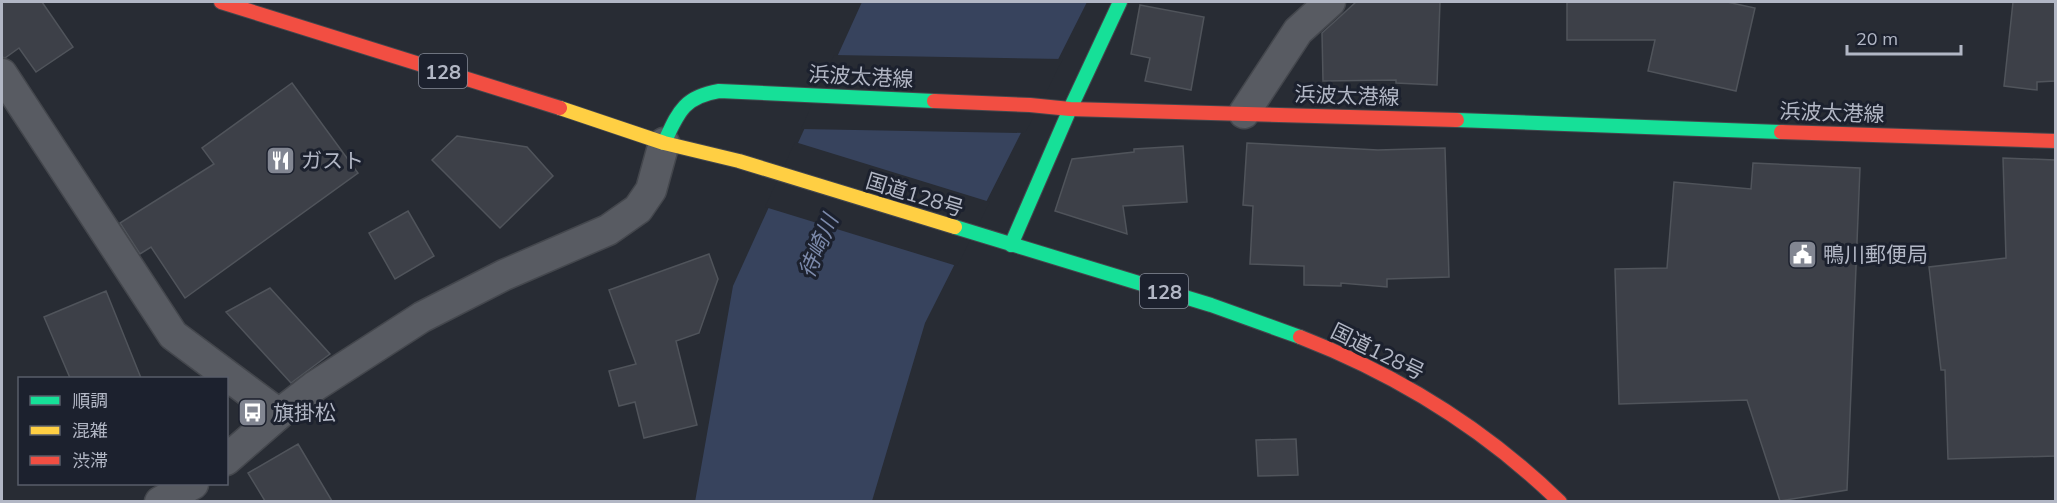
<svg xmlns="http://www.w3.org/2000/svg" width="2057" height="503" viewBox="0 0 2057 503" font-family="Mulish,'Noto Sans JP',sans-serif">
	<style>
		.water { fill: #37435d }
		.pier { fill: #282c34 }
		.building { fill: #3d4048; stroke: #50545b; stroke-width: 1.5 }
		.lines { fill: none; stroke-linecap: round; stroke-linejoin: round }
		.street-casing { stroke: #44474d; stroke-width: 33 }
		.fast-casing { stroke: #44474d; stroke-width: 16 }
		.slow-casing { stroke: #44474d; stroke-width: 16 }
		.jam-casing { stroke: #44474d; stroke-width: 16 }
		.street { stroke: #585b62; stroke-width: 30 }
		.fast { stroke: #16e098; stroke-width: 14 }
		.slow { stroke: #ffcf43; stroke-width: 14 }
		.jam { stroke: #f24e42; stroke-width: 14 }
		.labels { text-anchor: middle; dominant-baseline: central; stroke-width: 6; stroke-linejoin: round; paint-order: stroke }
		.shield { fill: #1c212e; stroke: #858a98; stroke-width: 1.5 }
		.shield-label { font-size: 20px; font-weight: bold; fill: #b2b7c5 }
		.street-label { font-size: 21px; fill: #b2b7c5; stroke: #1c212e }
		.poi-label { font-size: 21px; fill: #b2b7c5; stroke: #1c212e; text-anchor: start }
		.water-label { font-size: 22px; font-style: italic; fill: #7c8aab; stroke: #1c212e }
	</style>
	<rect width="100%" height="100%" fill="#282c34"/>
	<path class="water" d="M862 2H1087L925 323 872 501 695 502 733 286Z"/>
	<path class="pier" d="M834 55 1063 59 1025 133 801 129Z
		M795 142 990 202 957 266 765 207Z"/>
	<path class="building" d="M2 2H42L73 47 36 72 19 48 5 58 2 57Z
		M1356 2H1440L1437 85 1396 83V80L1323 81 1322 33Z
		M1567 2H1727L1755 8 1736 91 1648 71 1655 40H1567Z
		M2013 2H2055V81L2037 82V90L2004 86Z
		M1140 5 1204 17 1191 90 1145 81 1150 58 1131 54Z
		M292 83 358 173 185 298 151 247 140 254 120 223 214 164 202 148Z
		M457 136 527 147 553 176 500 228 432 160Z
		M1247 143 1378 150 1445 148 1449 277 1387 279V287L1341 283V286L1304 285V266L1250 264 1253 206 1243 205Z
		M1183 146 1187 202 1123 206 1127 234 1055 211 1072 159 1134 152V149Z
		M2003 158 2055 160V456L1948 459 1945 370H1941L1929 267 2006 258Z
		M1753 163 1860 168 1847 490 1780 501 1747 400 1619 404 1615 269 1667 268 1674 182 1751 189Z
		M408 211 434 256 395 279 369 233Z
		M709 254 718 279 699 333 676 341 697 425 644 438 635 402 619 406 609 371 636 364 609 290Z
		M270 288 330 354 291 383 226 312Z
		M106 291 141 378H70L44 317Z
		M1296 439 1298 475 1258 476 1256 440Z
		M298 444 332 501H265L248 473Z"/>
	<g class="lines">
		<defs>
			<path id="street" d="M2 74 173 335 279 414
				M1244 113 1298 31 1330 2
				M226 460 279 414 315 386 422 317 504 275 608 230 638 209 651 190 664 143
				M160 502 193 484"/>
			<path id="fast" d="M1457 120 1781 132
				M664 143C678 113 683 97 719 91L934 101
				M955 227 1211 305 1300 337
				M1011 245 1070 109 1120 2"/>
			<path id="slow" d="M560 108 664 143 739 161 955 227"/>
			<path id="jam" d="M221 2 560 108
				M934 101 1030 105 1070 109 1457 120
				M1781 132 2056 141
				M1300 337C1398 375 1485 429 1560 502"/>
		</defs>
		<use href="#street" class="street-casing"/>
		<use href="#fast" class="fast-casing"/>
		<use href="#slow" class="slow-casing"/>
		<use href="#jam" class="jam-casing"/>
		<use href="#street" class="street"/>
		<use href="#fast" class="fast"/>
		<use href="#slow" class="slow"/>
		<use href="#jam" class="jam"/>
	</g>
	<defs>
		<symbol id="restaurant-square" viewBox="-11 -11 22 22"><rect x="-9" y="-9" width="18" height="18" rx="4" fill="#828692" stroke="#1c212e"/><path d="M-5-6h1v4h1v-4h1v4h1v-4h1v5L-1.5 .5V6h-2V.5L-5-1ZM5-6V6H3V1.5H1.5Q1.5-4 5-6Z" fill="#fff"/></symbol>
		<symbol id="civic-square" viewBox="-11 -11 22 22"><rect x="-9" y="-9" width="18" height="18" rx="4" fill="#828692" stroke="#1c212e"/><path d="M-.6-6.5H3V-4.5H.6V-3L4-1V1h2V6H-6V1h2V-1L-.6-3ZM-1.2 2.5V6h2.4V2.5Z" fill="#fff"/></symbol>
		<symbol id="bus-square" viewBox="-11 -11 22 22"><rect x="-9" y="-9" width="18" height="18" rx="4" fill="#828692" stroke="#1c212e"/><path d="M-5-6H5V4H4V6H2V4H-2V6H-4V4H-5ZM-3.5-4V0h7V-4ZM-3.5 1.2v1.5H-2V1.2ZM2 1.2v1.5H3.5V1.2Z" fill="#fff"/></symbol>
	</defs>
	<g fill-rule="evenodd">
		<use href="#restaurant-square" x="264" y="144" width="33" height="33"/>
		<use href="#civic-square" x="1786" y="238" width="33" height="33"/>
		<use href="#bus-square" x="236" y="396" width="33" height="33"/>
	</g>
	<g class="labels">
		<g class="shield">
			<rect x="419" y="54" width="48" height="34" rx="4.5"/>
			<rect x="1140" y="274" width="48" height="34" rx="4.5"/>
		</g>
		<g class="shield-label">
			<text x="443" y="71">128</text>
			<text x="1164" y="291">128</text>
		</g>
		<g class="street-label">
			<text transform="translate(861 76) rotate(3)">浜波太港線</text>
			<text transform="translate(1347 95) rotate(2)">浜波太港線</text>
			<text transform="translate(1832 112) rotate(2)">浜波太港線</text>
			<text transform="translate(915 194) rotate(17)">国道128号</text>
			<text transform="translate(1378 351) rotate(26)">国道128号</text>
		</g>
		<g class="poi-label">
			<text x="301" y="160">ガスト</text>
			<text x="1823" y="254">鴨川郵便局</text>
			<text x="273" y="412">旗掛松</text>
		</g>
		<g class="water-label">
			<text transform="translate(818 246) rotate(-67)">待崎川</text>
		</g>
	</g>
	<rect width="2057" height="503" fill="none" stroke="#b2b7c5" stroke-width="6"/>
	<rect x="18" y="377" width="210" height="108" fill="#1c212e" stroke="#585d6a" stroke-width="1.5"/>
	<rect x="30" y="396" width="30" height="9" fill="#16e098" stroke="#585d6a" stroke-width="1.5"/>
	<text x="72" y="407" font-size="18" fill="#b2b7c5">順調</text>
	<rect x="30" y="426" width="30" height="9" fill="#ffcf43" stroke="#585d6a" stroke-width="1.5"/>
	<text x="72" y="437" font-size="18" fill="#b2b7c5">混雑</text>
	<rect x="30" y="456" width="30" height="9" fill="#f24e42" stroke="#585d6a" stroke-width="1.5"/>
	<text x="72" y="467" font-size="18" fill="#b2b7c5">渋滞</text>
	<path d="M1847 45v9h114v-9" fill="none" stroke="#b2b7c5" stroke-width="3"/>
	<text x="1856" y="45" font-size="18" fill="#b2b7c5" stroke="#1c212e" stroke-width="4.5" paint-order="stroke">20 m</text>
</svg>
